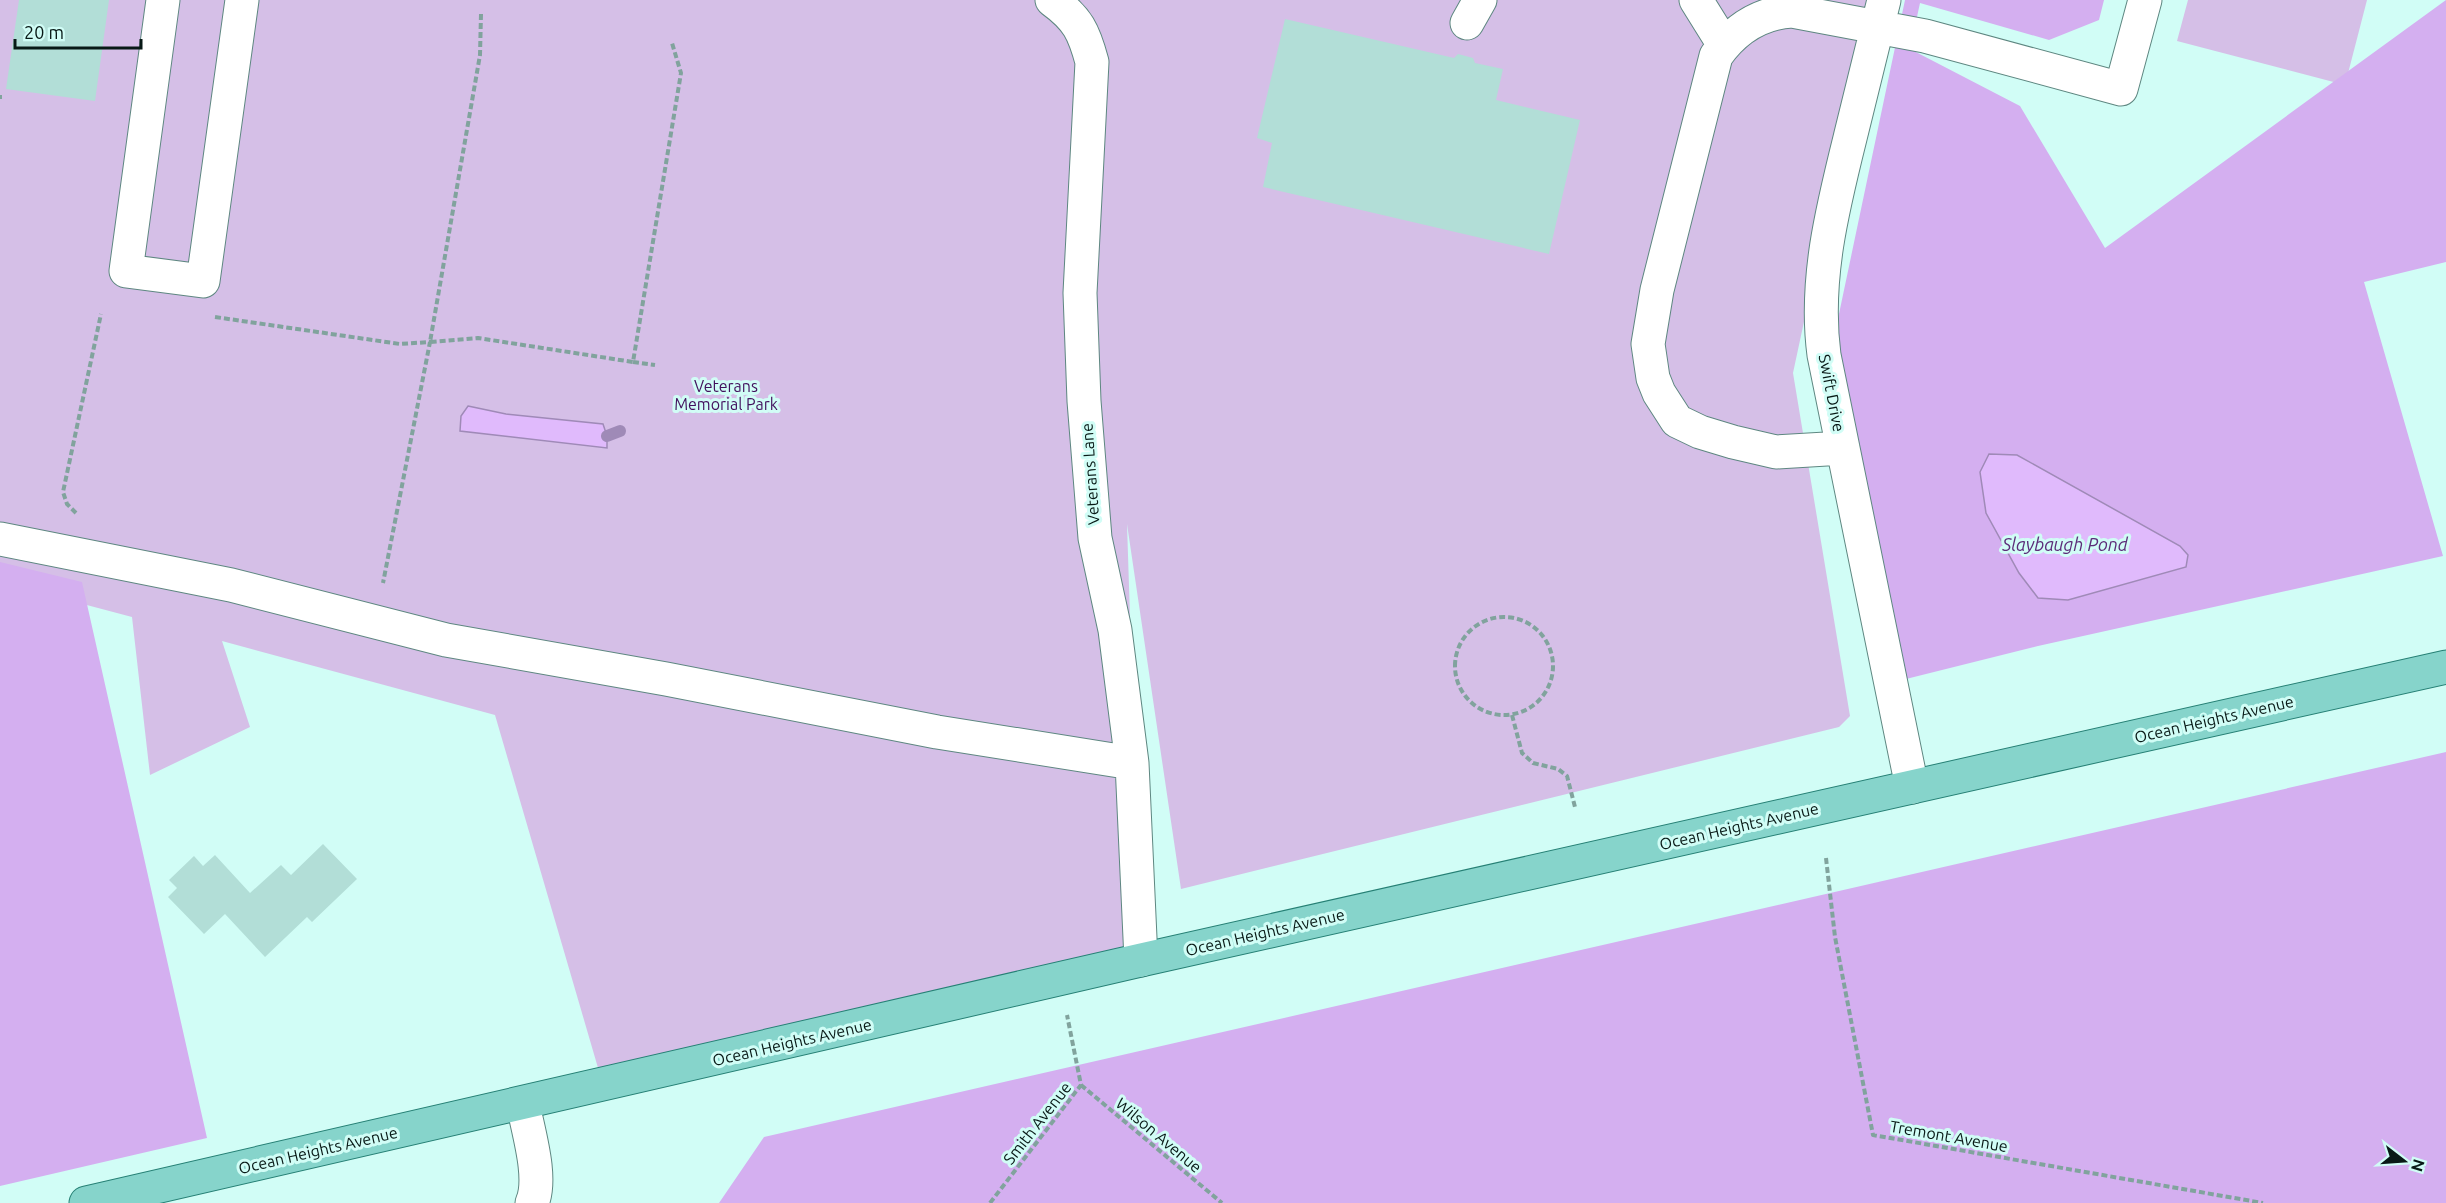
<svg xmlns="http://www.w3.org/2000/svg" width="2446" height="1203" viewBox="0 0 2446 1203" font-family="Ubuntu,sans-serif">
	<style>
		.green { fill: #d5bfe7 }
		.forest { fill: #d4aff0 }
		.water { fill: #e0bafc; stroke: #9f8ab7; stroke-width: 1.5 }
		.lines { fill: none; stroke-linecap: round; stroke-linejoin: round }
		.stream { stroke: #9f8ab7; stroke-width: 12 }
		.building { fill: #b2ded7 }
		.minor-casing { stroke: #5e8781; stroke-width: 35 }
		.major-casing { stroke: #268075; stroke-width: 35 }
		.path { stroke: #81a39d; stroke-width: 4; stroke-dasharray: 6 3; stroke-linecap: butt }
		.minor { stroke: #fff; stroke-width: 33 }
		.major { stroke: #86d4cb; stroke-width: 33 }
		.labels { text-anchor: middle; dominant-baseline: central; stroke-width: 6; stroke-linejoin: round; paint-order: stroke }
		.park-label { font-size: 16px; fill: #42105d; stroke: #d1fdf6 }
		.street-label { font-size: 16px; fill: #081916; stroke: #d1fdf6 }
		.water-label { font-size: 18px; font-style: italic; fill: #5c2d79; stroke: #d1fdf6 }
	</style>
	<rect width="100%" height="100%" fill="#d1fdf6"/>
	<path class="green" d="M0 0H1873L1793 373 1850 716 1839 727 1181 889 1127 524 1141 960 603 1085 495 715 222 641 250 727 150 775 132 617 0 582Z
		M2188 0H2367L2345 85 2177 41Z"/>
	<path class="forest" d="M1905 0H2104L2099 20 2049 40 1920 3 1910 49 2020 106 2105 248 2446 0V262L2364 282 2443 556 2038 646 1890 683 1819 409Z
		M0 562 82 582 207 1138 0 1186Z
		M2446 752V1203H719L764 1137Z"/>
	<path class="water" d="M468 406 506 414 603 424 607 436V448L460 431 461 416Z
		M1989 454 2017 455 2180 546 2188 555 2186 567 2068 600 2038 598 2019 573 1986 513 1980 472Z"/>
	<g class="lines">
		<path class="stream" d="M607 436 620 431"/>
	</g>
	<path class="building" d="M19 0H109L95 101 6 89Z
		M1285 19 1454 58 1458 54 1473 58 1475 63 1503 69 1496 100 1580 120 1549 254 1263 187 1272 143 1257 138Z
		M323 844 357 879 312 922 307 917 265 957 225 914 204 934 168 897 177 888 169 880 194 856 203 866 215 855 250 893 281 865 291 875Z"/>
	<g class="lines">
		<defs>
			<path id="minor" d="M163 0 126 271 203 281 242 0
				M1052 0C1078 19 1084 32 1092 62L1080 293 1084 401 1095 538 1115 630 1132 763 1141 960
				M1696 0 1724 45
				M1884 0C1873 44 1862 89 1851 134 1833 206 1814 280 1824 355L1912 787
				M1467 23 1480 0
				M1843 448 1776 452 1733 442 1700 432 1677 421 1659 393 1653 378 1648 344 1657 290 1716 56C1735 29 1760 13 1792 11L1925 36 2121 89 2145 0
				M0 539 231 585 446 640 666 679 937 732 1132 763
				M523 1104C528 1131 543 1178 532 1203"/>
			<path id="major" d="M86 1203 1141 960 2446 667"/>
		</defs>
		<use href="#minor" class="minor-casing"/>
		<use href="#major" class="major-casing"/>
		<path class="path" d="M481 14 480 55 430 342 478 338 633 362 681 73 672 43
			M0 97H2
			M215 317 400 344 430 342 383 583
			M633 362 655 365
			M76 513 67 504 63 492 101 314
			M1455 666a49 49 0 1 1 98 0a49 49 0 1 1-98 0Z
			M1512 715 1522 753 1533 763 1558 769 1567 776 1575 807
			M1826 858 1835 937 1873 1135 2263 1203
			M1081 1085 1222 1203
			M990 1203 1081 1085 1067 1015"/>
		<use href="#minor" class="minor"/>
		<use href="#major" class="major"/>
	</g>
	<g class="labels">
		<g class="park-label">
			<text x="726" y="386">Veterans<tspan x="726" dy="18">Memorial Park</tspan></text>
		</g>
		<g class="street-label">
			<text transform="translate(1832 393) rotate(79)">Swift Drive</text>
			<text transform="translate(1090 474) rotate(-94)">Veterans Lane</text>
			<text transform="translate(2214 719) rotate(-13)">Ocean Heights Avenue</text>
			<text transform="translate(1739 826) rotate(-13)">Ocean Heights Avenue</text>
			<text transform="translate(1265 932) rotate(-13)">Ocean Heights Avenue</text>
			<text transform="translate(792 1042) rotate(-13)">Ocean Heights Avenue</text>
			<text transform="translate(1037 1123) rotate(-52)">Smith Avenue</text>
			<text transform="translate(1159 1135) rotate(40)">Wilson Avenue</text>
			<text transform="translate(1949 1136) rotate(10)">Tremont Avenue</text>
			<text transform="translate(318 1150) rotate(-13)">Ocean Heights Avenue</text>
		</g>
		<g class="water-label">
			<text x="2065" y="544">Slaybaugh Pond</text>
		</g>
	</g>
	<g transform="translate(2404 1161) rotate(107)" stroke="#d1fdf6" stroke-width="4.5" paint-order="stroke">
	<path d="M0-4.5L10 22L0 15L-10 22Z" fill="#081916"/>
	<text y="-9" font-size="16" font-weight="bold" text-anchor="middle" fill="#081916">N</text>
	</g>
	<path d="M15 39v9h126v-9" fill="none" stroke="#081916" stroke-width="3"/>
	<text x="24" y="39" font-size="18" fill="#081916" stroke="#d1fdf6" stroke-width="4.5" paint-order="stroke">20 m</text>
</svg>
